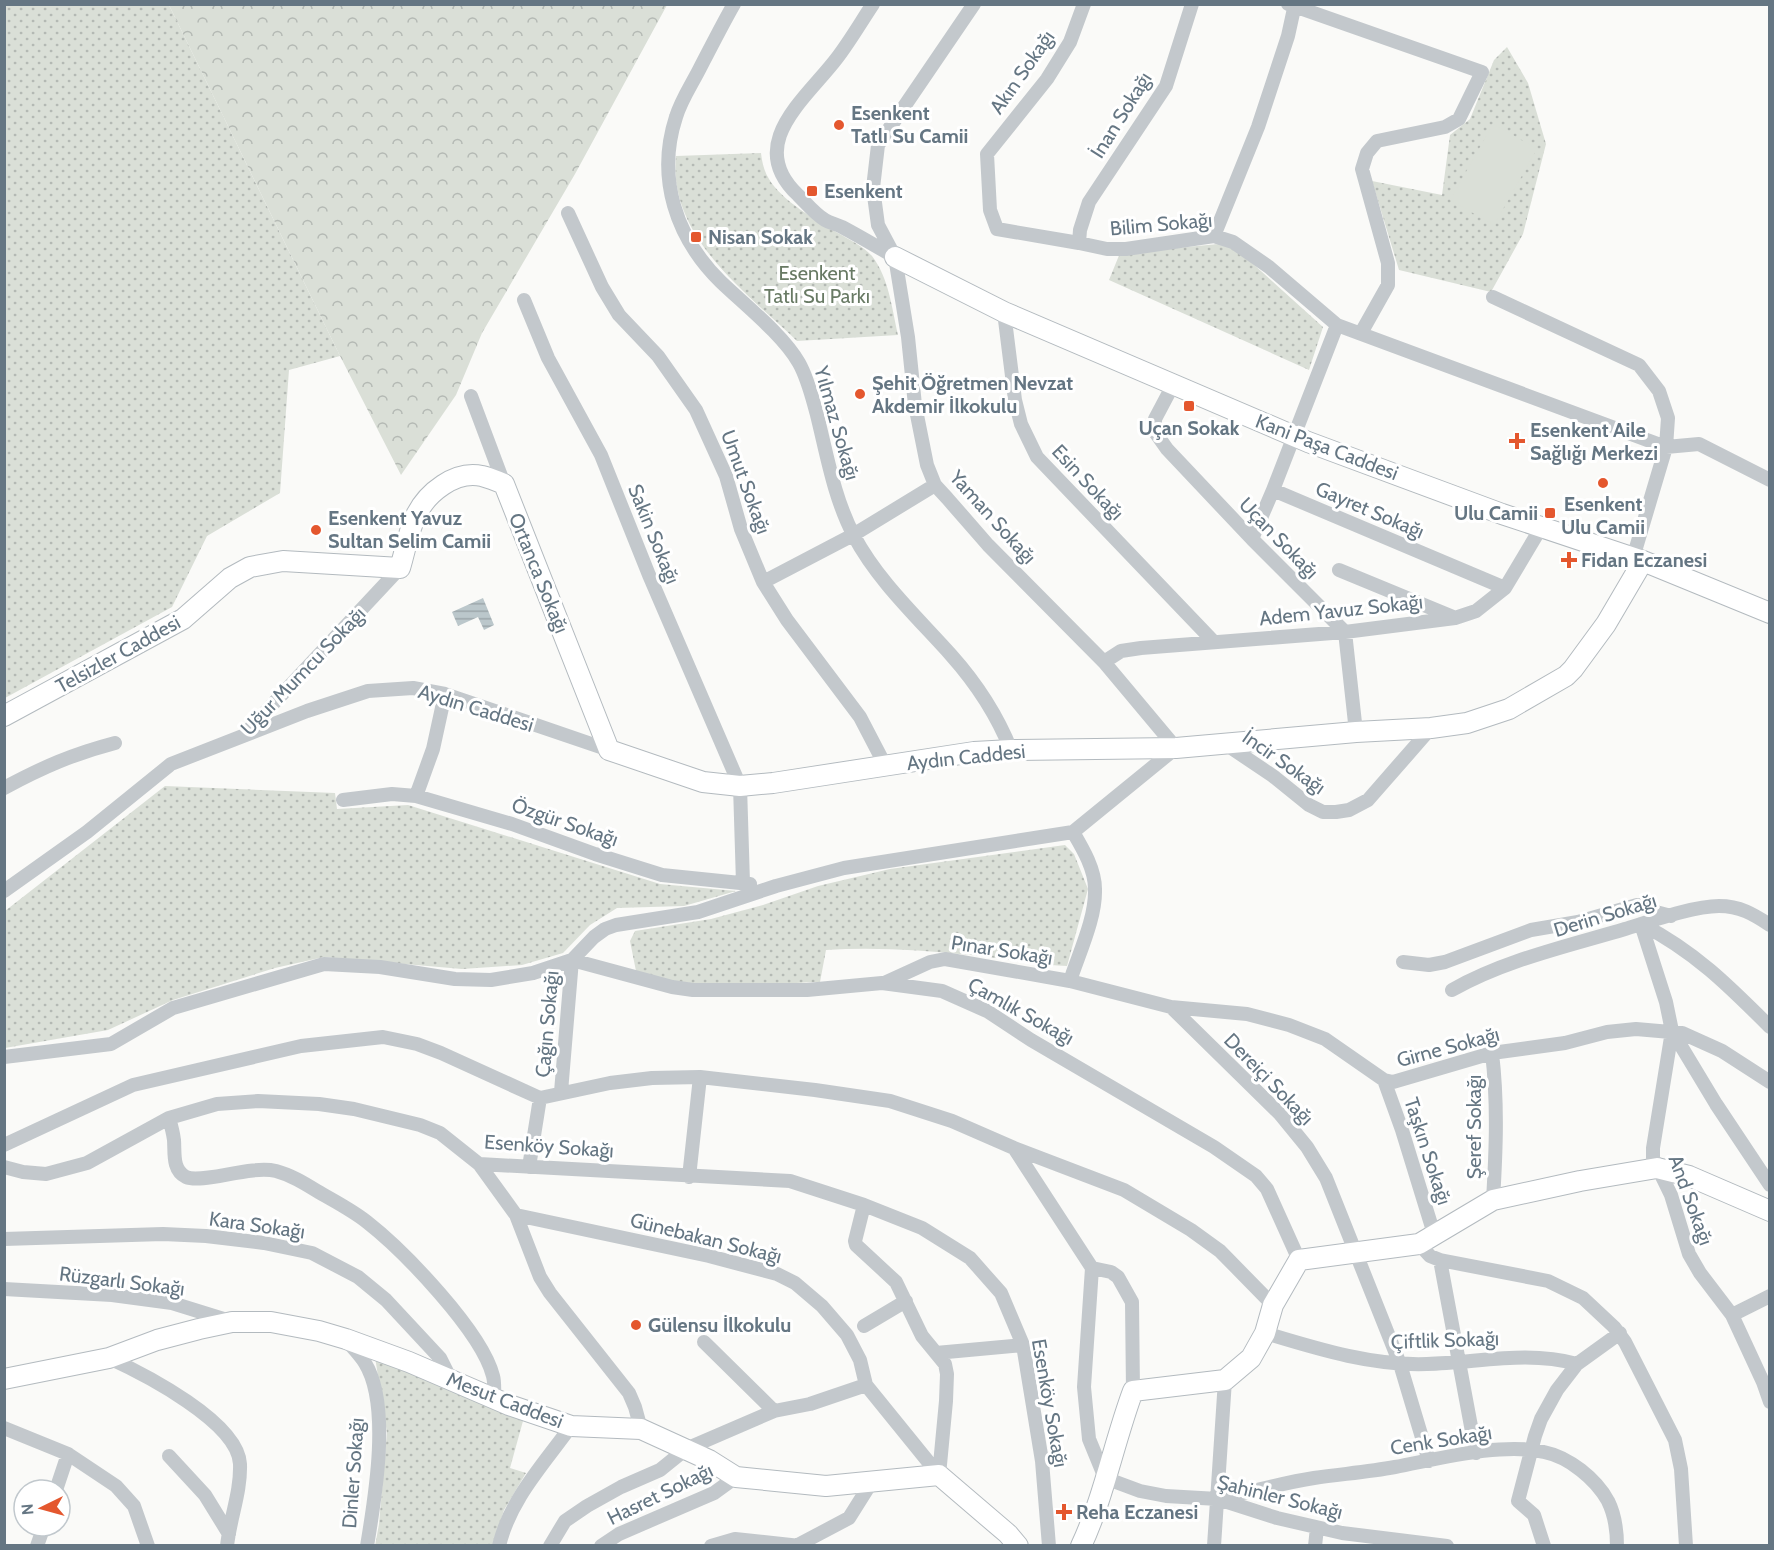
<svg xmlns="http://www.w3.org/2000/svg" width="1774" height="1550" viewBox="0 0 1774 1550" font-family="Cabin,sans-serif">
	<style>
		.green { fill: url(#green-dots) }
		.forest { fill: url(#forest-crowns) }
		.pitch { fill: #dadfd7 }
		.water { fill: url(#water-rules) }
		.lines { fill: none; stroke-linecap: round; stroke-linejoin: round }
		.secondary-casing { stroke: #b3babf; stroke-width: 22 }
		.street { stroke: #c3c8cc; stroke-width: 14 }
		.secondary { stroke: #fff; stroke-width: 20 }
		.poi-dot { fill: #e4572e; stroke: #fff; stroke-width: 2 }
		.labels { text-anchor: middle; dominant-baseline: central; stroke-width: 6; stroke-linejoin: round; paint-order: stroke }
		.street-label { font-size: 20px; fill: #657683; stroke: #fff }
		.poi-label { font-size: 20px; font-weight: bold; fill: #657683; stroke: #fff; text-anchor: start }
		.park-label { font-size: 20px; fill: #687a64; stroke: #fff }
	</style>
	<defs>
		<pattern id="green-dots" width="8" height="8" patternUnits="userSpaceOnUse" patternTransform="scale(1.5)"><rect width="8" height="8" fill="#dadfd7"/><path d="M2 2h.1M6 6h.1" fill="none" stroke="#b4b9b4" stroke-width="1.8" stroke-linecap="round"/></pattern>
		<pattern id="forest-crowns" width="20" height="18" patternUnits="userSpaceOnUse" patternTransform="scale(1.5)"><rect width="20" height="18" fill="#dadfd7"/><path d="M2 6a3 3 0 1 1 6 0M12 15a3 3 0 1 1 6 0" fill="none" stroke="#b4b9b4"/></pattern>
		<pattern id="water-rules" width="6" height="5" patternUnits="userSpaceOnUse" patternTransform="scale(1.5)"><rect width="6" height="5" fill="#bbc7cb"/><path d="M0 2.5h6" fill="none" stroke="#9ca6aa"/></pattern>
	</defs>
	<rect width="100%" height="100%" fill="#fafaf8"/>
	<path class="green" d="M5 5H169L340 356 289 370 280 493 207 536 172 607 5 698Z
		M1507 47 1528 83 1546 144 1523 234 1491 292 1399 270 1372 181 1442 195 1450 135 1470 119 1494 60Z
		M761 153C762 162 764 171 769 179 781 200 817 221 838 233 850 240 863 246 872 256 889 278 892 309 898 335L797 341C745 291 668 237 676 156Z
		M1230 243 1323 327 1309 370 1109 280 1120 253Z
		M165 786 335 793 337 809 408 805 660 884 736 891 684 906 617 908 590 925 563 953 522 965 462 969 324 957 275 968 173 1000 108 1030 5 1048V911Z
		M1065 845 1074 854 1088 889 1067 966C1034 965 1002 958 970 955 922 950 873 947 826 950L820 982C759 984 694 992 636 971L630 941 635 931 711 919 763 905 818 886 890 869Z
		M375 1357 523 1421 510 1468 526 1473 504 1510 493 1545 375 1546 379 1524 387 1433Z"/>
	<path class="forest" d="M169 5H667L575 174 482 333 456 395 401 475 340 356Z"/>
	<path class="pitch" d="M1493 124 1537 149 1494 225 1450 200Z"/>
	<path class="water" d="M483 598 494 625 484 630 478 617 458 626 452 612Z"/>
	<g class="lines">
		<defs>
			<path id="secondary" d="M895 257 1004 312 1308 442 1502 514 1643 561 1770 613
				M4 716 183 619 230 578 250 567 283 561 400 568C410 534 411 506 443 485 455 477 468 473 482 476 490 478 497 481 504 484L609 750 703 782 740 786 773 783 974 752 1011 750 1176 748 1356 732 1431 728 1467 723 1509 709 1566 676 1573 669 1606 624 1643 561
				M4 1379 109 1358 157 1340 199 1329 232 1322H271L319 1331 346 1339 409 1362 509 1405 571 1426 641 1429 709 1460 736 1477 826 1486 939 1475 1008 1534 1018 1546
				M1081 1546C1104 1497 1114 1442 1133 1391L1225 1380 1251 1358 1265 1333 1273 1305 1299 1260 1419 1244 1493 1200 1580 1181 1657 1168 1689 1176 1770 1211"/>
		</defs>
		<use href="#secondary" class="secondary-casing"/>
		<path class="street" d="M734 4C722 25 711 47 700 68 692 84 681 100 676 117 656 178 676 238 721 282 745 305 783 335 799 363 808 379 812 397 817 415 827 455 834 498 854 536 878 581 917 617 951 655 976 683 997 715 1011 750
			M873 4C861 22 850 41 837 58 806 99 744 144 798 195 806 203 815 214 825 220 830 223 836 224 842 227 859 236 876 246 893 256
			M1084 4 1070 42 1047 79 987 154 990 210 997 229 1079 243 1107 249H1126L1214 236 1233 242 1269 267 1337 325
			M1288 4 1482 72 1459 119 1445 127 1377 141 1367 153 1362 169 1388 263V285L1361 333
			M568 213 602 287 619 315 658 356 696 410 726 476 741 529 763 582 787 620 860 717 885 765
			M1214 236 1258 127 1288 36 1295 4
			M1079 243 1080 230 1089 202 1166 86 1192 4
			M1493 297 1639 365 1659 391 1668 418 1666 447 1699 444 1770 480
			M524 300 548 358 601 455 649 575 740 786 743 883
			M1004 312 1015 400 1021 424 1037 457 1214 642
			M1173 385 1155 419V432L1167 449 1252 539 1345 632 1356 732
			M471 396 504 484
			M1252 539 1273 490
			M1339 570 1453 617
			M763 582 853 535 935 485
			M1505 588 1273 490 1337 325 1666 447 1633 558
			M1104 662 1121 651 1141 648 1345 632 1455 618 1476 611 1505 588 1542 526
			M244 735 400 568
			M1224 743 1273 776 1309 805 1323 812H1336L1349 810 1368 800 1431 728
			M4 788C43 767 73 754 115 743
			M416 796 433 749 445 694
			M343 800 392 794 416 796 512 824 595 854 662 875 750 884
			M4 891 87 832 171 764 307 711 368 691 413 688 445 694 609 750
			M1641 924 1666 1002 1672 1031 1653 1148V1158L1671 1195 1689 1254 1700 1273 1732 1315 1763 1382 1770 1402
			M1641 924C1694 951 1728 985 1770 1027
			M1403 962 1429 965 1445 962 1531 930 1578 922 1637 905 1650 906 1656 912 1671 916
			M1070 981 1171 1007 1247 1014 1289 1025 1325 1039 1384 1080 1393 1082 1492 1053 1565 1043 1607 1032 1636 1029 1682 1033 1722 1051 1770 1082
			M884 983 930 962 945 959 1070 981C1079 953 1096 918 1095 889 1095 869 1083 849 1073 832
			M1452 990C1505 960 1568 946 1625 929 1651 921 1694 906 1719 906 1740 906 1753 914 1770 925
			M1171 1007 1280 1114 1307 1147 1326 1178 1400 1364 1429 1461
			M1672 1031 1716 1104 1770 1185
			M1492 1053C1498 1103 1496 1151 1493 1200
			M4 1057 111 1044 173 1008 324 964 380 967 455 979 491 980 533 973 572 960 594 937 605 929 616 925 698 912 776 886 844 868 1073 832 1176 748 1104 662 988 545 947 498 935 485 927 465 915 405 908 337 895 257 878 225 873 188 878 145 974 4
			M1384 1080 1402 1130 1434 1234
			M561 1092 572 960 672 987 693 990H807L882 983 942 991 987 1011 1031 1040 1214 1147 1256 1176 1267 1189 1299 1260
			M169 1118C171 1125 173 1132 174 1140 175 1153 172 1170 186 1177 203 1184 250 1165 276 1171 291 1175 304 1183 317 1191 334 1201 352 1210 367 1222 404 1251 482 1332 493 1376 495 1383 494 1392 494 1399
			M4 1145 133 1085 301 1046 383 1037 417 1044 441 1053 540 1098 610 1083 652 1078 700 1077 815 1090 890 1101 952 1121 1014 1148 1124 1190 1191 1230 1220 1251 1273 1305
			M1014 1148 1092 1268 1084 1387 1089 1439 1105 1478 1140 1491 1166 1496 1218 1499 1277 1518 1342 1533 1447 1546
			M479 1164 516 1215 540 1277 550 1293 629 1393 635 1407 641 1429
			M4 1167 23 1172 46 1174 87 1163 169 1118 217 1104 258 1101 319 1104 354 1109 420 1125 440 1133 479 1164 790 1181 864 1205 855 1241 856 1245 896 1282 922 1336 945 1364 947 1374 946 1401 939 1475
			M529 1167 540 1098
			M689 1177 700 1077
			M864 1205 922 1228 970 1258 1001 1293 1023 1345 1042 1461 1049 1546
			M516 1215 709 1256 777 1274 795 1283 822 1306 847 1335 860 1360 866 1385
			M4 1239 163 1234 206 1236 264 1243 312 1253 358 1277 386 1300 440 1358 451 1380
			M1419 1244 1430 1256 1440 1260 1548 1281 1583 1298 1614 1327 1625 1342 1675 1440 1681 1469 1686 1546
			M1440 1260 1476 1453
			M1092 1268 1111 1272 1118 1277 1132 1302 1133 1391
			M4 1289 112 1295 172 1303 230 1321
			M1732 1315 1770 1296
			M864 1326 906 1301
			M1265 1333C1318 1349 1372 1366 1427 1364 1477 1363 1527 1350 1577 1364L1620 1333
			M347 1341C353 1348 360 1355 365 1363 391 1405 375 1498 367 1546
			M704 1342 774 1411
			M936 1353 1023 1345
			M109 1358C144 1374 238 1422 240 1464 241 1492 230 1518 227 1546
			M4 1428 68 1454 116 1486 134 1506 148 1546
			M169 1456 205 1495 229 1534
			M56 1490 68 1454
			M1220 1498C1251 1492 1282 1483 1314 1478 1341 1474 1368 1472 1395 1467 1438 1459 1502 1442 1544 1452 1569 1457 1596 1479 1608 1501 1615 1515 1617 1531 1617 1546
			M798 1545 849 1518 871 1483
			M37 1546 44 1526
			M499 1546C510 1499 544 1464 571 1426
			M550 1546 565 1521 587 1506 621 1487 660 1470 686 1449 774 1411 810 1404 866 1385 939 1475
			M601 1546 619 1534 714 1493 736 1477
			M711 1546 735 1539 800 1546
			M1214 1546 1225 1380
			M1315 1546 1317 1528
			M1544 1546 1534 1515 1518 1501 1535 1436 1541 1419 1557 1390 1577 1364"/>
		<use href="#secondary" class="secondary"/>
	</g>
	<g class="poi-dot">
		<circle cx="839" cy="125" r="6"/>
		<rect x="806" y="185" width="12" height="12" rx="3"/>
		<rect x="690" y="231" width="12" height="12" rx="3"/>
		<circle cx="860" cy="394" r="6"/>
		<rect x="1183" y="400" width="12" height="12" rx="3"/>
		<path d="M1514 432h6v6h6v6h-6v6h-6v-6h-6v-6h6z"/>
		<circle cx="1603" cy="483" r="6"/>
		<rect x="1544" y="507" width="12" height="12" rx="3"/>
		<circle cx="316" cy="530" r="6"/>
		<path d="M1566 551h6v6h6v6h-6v6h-6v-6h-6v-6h6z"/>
		<circle cx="636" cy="1325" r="6"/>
		<path d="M1061 1503h6v6h6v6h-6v6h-6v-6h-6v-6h6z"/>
	</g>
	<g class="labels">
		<g class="street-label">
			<text transform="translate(1022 72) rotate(-55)">Akın Sokağı</text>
			<text transform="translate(1121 115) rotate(-58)">İnan Sokağı</text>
			<text transform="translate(1161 224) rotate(-5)">Bilim Sokağı</text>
			<text transform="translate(837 423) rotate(74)">Yılmaz Sokağı</text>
			<text transform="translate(1327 447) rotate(21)">Kani Paşa Caddesi</text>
			<text transform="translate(746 482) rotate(70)">Umut Sokağı</text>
			<text transform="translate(1088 482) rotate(47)">Esin Sokağı</text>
			<text transform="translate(1370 510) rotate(23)">Gayret Sokağı</text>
			<text transform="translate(993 517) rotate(48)">Yaman Sokağı</text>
			<text transform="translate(654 534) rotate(68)">Sakin Sokağı</text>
			<text transform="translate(1279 538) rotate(46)">Uçan Sokağı</text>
			<text transform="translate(539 573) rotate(68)">Ortanca Sokağı</text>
			<text transform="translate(1341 610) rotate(-6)">Adem Yavuz Sokağı</text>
			<text transform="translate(118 654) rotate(-29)">Telsizler Caddesi</text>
			<text transform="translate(303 671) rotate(-46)">Uğur Mumcu Sokağı</text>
			<text transform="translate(476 708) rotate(17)">Aydın Caddesi</text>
			<text transform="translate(966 757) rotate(-6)">Aydın Caddesi</text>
			<text transform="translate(1284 762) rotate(35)">İncir Sokağı</text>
			<text transform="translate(565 822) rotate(19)">Özgür Sokağı</text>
			<text transform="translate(1605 915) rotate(-17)">Derin Sokağı</text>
			<text transform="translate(1002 950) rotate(9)">Pınar Sokağı</text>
			<text transform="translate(1021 1011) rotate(29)">Çamlık Sokağı</text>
			<text transform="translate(547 1024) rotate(-85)">Çağın Sokağı</text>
			<text transform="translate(1448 1047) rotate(-15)">Girne Sokağı</text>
			<text transform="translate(1269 1079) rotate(46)">Dereiçi Sokağı</text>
			<text transform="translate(1474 1127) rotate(-90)">Şeref Sokağı</text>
			<text transform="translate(549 1146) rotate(4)">Esenköy Sokağı</text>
			<text transform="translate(1428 1151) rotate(72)">Taşkın Sokağı</text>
			<text transform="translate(1691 1200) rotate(70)">And Sokağı</text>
			<text transform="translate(257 1225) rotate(8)">Kara Sokağı</text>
			<text transform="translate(706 1238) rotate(14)">Günebakan Sokağı</text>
			<text transform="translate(122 1281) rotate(7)">Rüzgarlı Sokağı</text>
			<text transform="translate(1445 1340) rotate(-2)">Çiftlik Sokağı</text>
			<text transform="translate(505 1400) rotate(21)">Mesut Caddesi</text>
			<text transform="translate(1050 1403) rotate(80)">Esenköy Sokağı</text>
			<text transform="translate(1441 1440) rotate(-9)">Cenk Sokağı</text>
			<text transform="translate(353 1473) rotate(-86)">Dinler Sokağı</text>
			<text transform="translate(660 1494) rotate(-26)">Hasret Sokağı</text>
			<text transform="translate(1280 1497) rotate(14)">Şahinler Sokağı</text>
		</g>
		<g class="poi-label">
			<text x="851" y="113">Esenkent<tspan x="851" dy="23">Tatlı Su Camii</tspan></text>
			<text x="824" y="191">Esenkent</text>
			<text x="708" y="237">Nisan Sokak</text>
			<text x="872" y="383">Şehit Öğretmen Nevzat<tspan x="872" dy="23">Akdemir İlkokulu</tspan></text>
			<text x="1189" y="428" text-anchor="middle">Uçan Sokak</text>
			<text x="1530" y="430">Esenkent Aile<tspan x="1530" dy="23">Sağlığı Merkezi</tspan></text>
			<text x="1603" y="504" text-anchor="middle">Esenkent<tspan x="1603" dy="23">Ulu Camii</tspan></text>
			<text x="1538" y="513" text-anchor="end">Ulu Camii</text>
			<text x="328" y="518">Esenkent Yavuz<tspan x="328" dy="23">Sultan Selim Camii</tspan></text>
			<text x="1581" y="560">Fidan Eczanesi</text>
			<text x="648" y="1325">Gülensu İlkokulu</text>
			<text x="1076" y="1512">Reha Eczanesi</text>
		</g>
		<g class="park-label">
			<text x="817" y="273">Esenkent<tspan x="817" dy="23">Tatlı Su Parkı</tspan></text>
		</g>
	</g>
	<rect width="1774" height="1550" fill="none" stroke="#657683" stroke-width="12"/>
	<g transform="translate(42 1508) rotate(265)"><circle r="28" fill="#ffffff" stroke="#c1c8cd" stroke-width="1.5"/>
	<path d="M0-4.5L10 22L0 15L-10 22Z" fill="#e4572e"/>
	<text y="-9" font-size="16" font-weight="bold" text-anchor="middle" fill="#657683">N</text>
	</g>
</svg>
